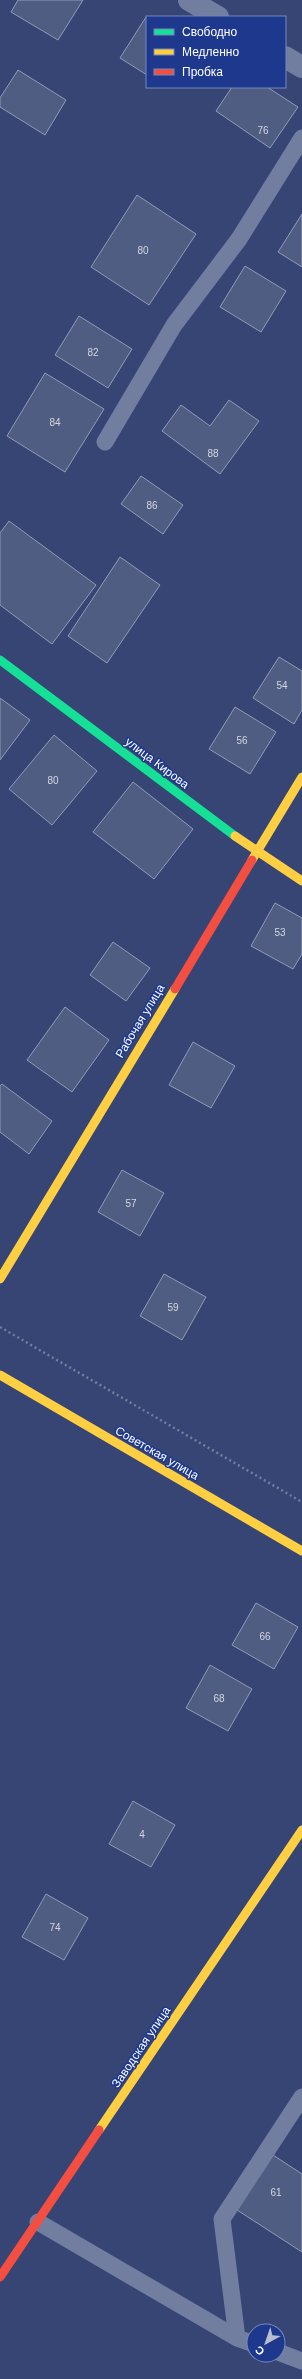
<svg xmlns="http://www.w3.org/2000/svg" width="302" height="2379" viewBox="0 0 302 2379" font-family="Helvetica,sans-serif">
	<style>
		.building { fill: #505d82; stroke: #929ab5 }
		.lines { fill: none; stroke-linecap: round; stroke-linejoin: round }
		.path { stroke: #727e9f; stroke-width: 2.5; stroke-dasharray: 2 3; stroke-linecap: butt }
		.lane { stroke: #727e9f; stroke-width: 17 }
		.street { stroke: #727e9f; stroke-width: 22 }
		.fast { stroke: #16e098; stroke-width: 9 }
		.slow { stroke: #ffcf43; stroke-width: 9 }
		.jam { stroke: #f24e42; stroke-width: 9 }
		.labels { text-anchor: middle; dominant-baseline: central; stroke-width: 3; stroke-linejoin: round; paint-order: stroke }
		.number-label { font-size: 10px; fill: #d3d6e0 }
		.street-label { font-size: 12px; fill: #fff; stroke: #1d388d }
	</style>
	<rect width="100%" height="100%" fill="#364574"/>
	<path class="building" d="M18 0H83L58 40 11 12Z
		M146 17 147 18V75L120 58Z
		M18 70 66 100 45 135 0 107V98Z
		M232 87H267L298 107 270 148 216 111Z
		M137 195 196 234 149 305 91 267Z
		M302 214V267L278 252Z
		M245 266 286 291 261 332 220 307Z
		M79 316 132 349 108 388 55 355Z
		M45 373 104 409 65 472 7 436Z
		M229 400 259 421 220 474 162 431 181 405 210 426Z
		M141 476 183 505 163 534 121 504Z
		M9 521 96 585 52 644 0 605V533Z
		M120 557 160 585 107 663 68 636Z
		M279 657 302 671V710L294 724 253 698Z
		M0 698 30 720 0 760Z
		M235 707 276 732 250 774 209 749Z
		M54 735 97 771 52 825 9 789Z
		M133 782 193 829 154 879 93 832Z
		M275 903 302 918V954L293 969 251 946Z
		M113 942 150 968 126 1001 90 975Z
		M65 1007 109 1040 72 1092 27 1060Z
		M193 1042 235 1066 211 1108 169 1085Z
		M2 1084 52 1121 29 1154 0 1132V1086Z
		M122 1170 164 1193 140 1236 98 1212Z
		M164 1274 206 1297 182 1340 140 1316Z
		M256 1603 298 1627 274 1669 232 1645Z
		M210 1665 252 1689 228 1731 186 1708Z
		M133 1801 175 1825 151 1867 109 1844Z
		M46 1894 88 1918 64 1960 22 1937Z
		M273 2155 302 2174V2252L237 2210Z"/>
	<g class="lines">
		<path class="path" d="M0 1327 302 1502"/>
		<path class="lane" d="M105 442 174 325 239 239 302 138
			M38 2222 237 2338 254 2344
			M237 2338 222 2219 302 2097
			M278 2352 302 2361"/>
		<path class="street" d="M189 0 218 17
			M285 57 302 67"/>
		<path class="fast" d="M0 660 235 836"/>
		<path class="slow" d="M235 836 302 881
			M252 860 302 777
			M0 1279 175 989
			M0 1375 302 1551
			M99 2130 302 1830"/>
		<path class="jam" d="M175 989 252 860
			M0 2277 99 2130"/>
	</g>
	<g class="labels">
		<g class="number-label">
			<text x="263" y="130">76</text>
			<text x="143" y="250">80</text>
			<text x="93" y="352">82</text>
			<text x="55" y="422">84</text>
			<text x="213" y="453">88</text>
			<text x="152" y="505">86</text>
			<text x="282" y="685">54</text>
			<text x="242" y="740">56</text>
			<text x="53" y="780">80</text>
			<text x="280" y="932">53</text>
			<text x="131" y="1203">57</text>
			<text x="173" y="1307">59</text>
			<text x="265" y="1636">66</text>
			<text x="219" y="1698">68</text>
			<text x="142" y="1834">4</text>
			<text x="55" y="1927">74</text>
			<text x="276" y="2192">61</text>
		</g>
		<g class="street-label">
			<text transform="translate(157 763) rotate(37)">улица Кирова</text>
			<text transform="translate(140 1021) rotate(-59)">Рабочая улица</text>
			<text transform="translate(157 1453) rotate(30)">Советская улица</text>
			<text transform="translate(141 2047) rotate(-56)">Заводская улица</text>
		</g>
	</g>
	<rect x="146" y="16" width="140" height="72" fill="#1d388d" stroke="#7788bb"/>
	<rect x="154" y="29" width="20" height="6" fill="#16e098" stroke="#7788bb"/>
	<text x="182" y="36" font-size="12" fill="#ffffff">Свободно</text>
	<rect x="154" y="49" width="20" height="6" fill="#ffcf43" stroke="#7788bb"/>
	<text x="182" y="56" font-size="12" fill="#ffffff">Медленно</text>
	<rect x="154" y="69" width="20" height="6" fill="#f24e42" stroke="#7788bb"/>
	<text x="182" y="76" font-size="12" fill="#ffffff">Пробка</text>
	<g transform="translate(266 2343) rotate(220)"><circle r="19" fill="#1d388d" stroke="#7788bb"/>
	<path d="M0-3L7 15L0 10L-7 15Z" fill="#b9bece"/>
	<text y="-6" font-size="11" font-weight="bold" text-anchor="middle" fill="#ffffff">С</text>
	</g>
</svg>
